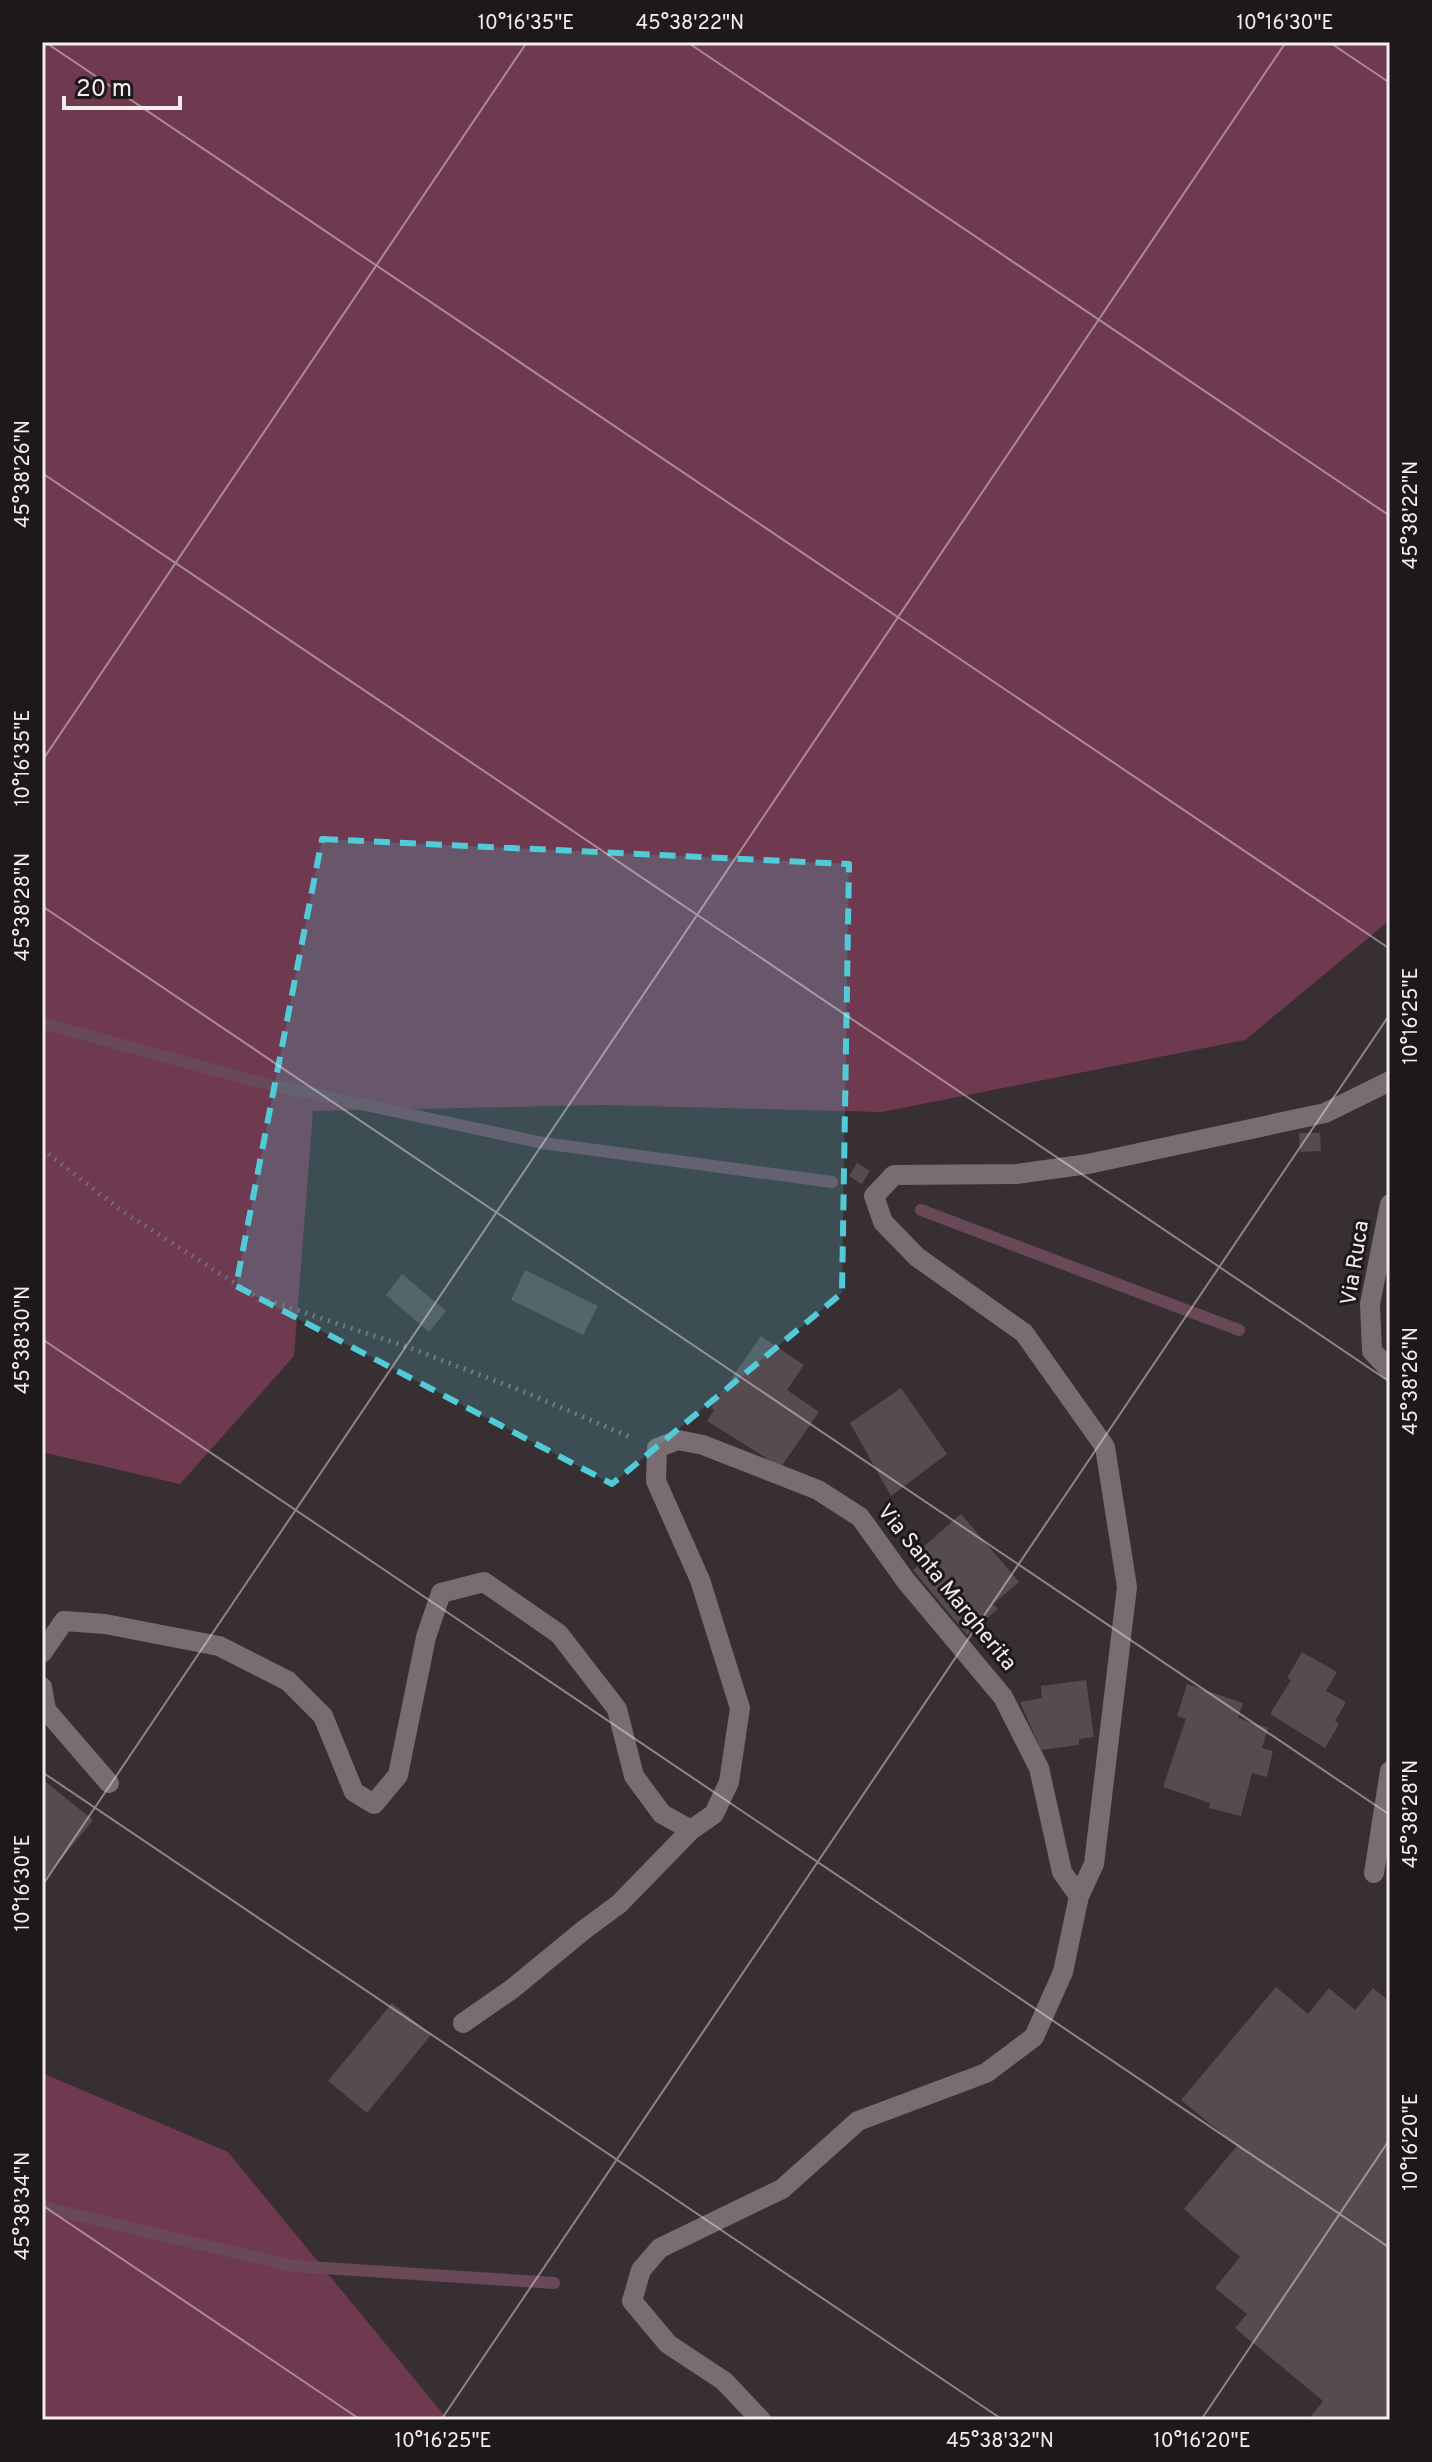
<svg xmlns="http://www.w3.org/2000/svg" width="1432" height="2462" viewBox="0 0 1432 2462" font-family="Overpass,sans-serif">
	<style>
		.green { fill: #6f394f }
		.lines { fill: none; stroke-linecap: round; stroke-linejoin: round }
		.stream { stroke: #694858; stroke-width: 12 }
		.building { fill: #564c50 }
		.path { stroke: #726a6c; stroke-width: 5; stroke-dasharray: 2 6; stroke-linecap: butt }
		.minor { stroke: #786e71; stroke-width: 20 }
		.marked { fill: #52cbd8; fill-opacity: 0.2; stroke: #52cbd8; stroke-width: 6; stroke-dasharray: 16 10; stroke-linejoin: round }
		.ticks { fill: none; stroke: #f4edef; stroke-width: 2; stroke-opacity: 0.45 }
		.labels { text-anchor: middle; dominant-baseline: central; stroke-width: 6; stroke-linejoin: round; paint-order: stroke }
		.street-label { font-size: 22px; fill: #f4edef; stroke: #1d181a }
		.neatline { fill: none; stroke: #f4edef; stroke-width: 3 }
		.ticks-label { font-size: 20px; text-anchor: middle; fill: #f4edef }
	</style>
	<rect width="100%" height="100%" fill="#382f32"/>
	<path class="green" d="M42 42H1390V920L1245 1040 882 1112 602 1105 313 1111 294 1356 180 1484 42 1452Z
		M42 2073 228 2152 448 2420H42Z"/>
	<g class="lines">
		<path class="stream" d="M42 1023 258 1082 543 1143 832 1182
			M921 1210 1239 1330
			M42 2205 55 2210 293 2266 554 2283"/>
	</g>
	<path class="building" d="M1299 1133H1320L1321 1151 1300 1152Z
		M857 1163 870 1171 862 1184 849 1176Z
		M525 1270 598 1306 583 1335 511 1300Z
		M402 1274 446 1311 429 1332 386 1295Z
		M761 1336 804 1365 787 1390 819 1412 781 1467 707 1421 714 1410 711 1408Z
		M901 1388 947 1454 891 1496 850 1423Z
		M961 1514 1019 1582 993 1604 998 1609 967 1635 913 1570 931 1556 923 1547Z
		M1302 1652 1337 1672 1326 1691 1346 1702 1335 1721 1339 1724 1325 1748 1270 1714 1291 1680 1287 1678Z
		M1086 1680 1094 1737 1079 1739V1745L1041 1750 1020 1702 1042 1698 1041 1686Z
		M1187 1684 1243 1703 1238 1718 1268 1728 1262 1748 1273 1751 1267 1777 1252 1773 1241 1816 1209 1808 1210 1803 1163 1787 1186 1719 1177 1716Z
		M42 1779 93 1820 42 1883Z
		M1276 1987 1308 2014 1329 1988 1355 2010 1373 1988 1390 2002V2420H1308L1323 2401 1235 2328 1247 2314 1215 2288 1240 2257 1184 2209 1237 2146 1181 2100Z
		M392 2003 431 2035 367 2113 328 2081Z"/>
	<g class="lines">
		<path class="path" d="M42 1149 122 1211 255 1296 410 1348 522 1391 630 1437"/>
		<path class="minor" d="M1390 1204 1370 1304 1372 1351 1390 1370
			M42 1653 64 1621 105 1624 219 1646 288 1681 323 1716 354 1792 374 1804 398 1775 426 1637 441 1593 484 1582 559 1634 617 1709 634 1776 662 1814 691 1830 714 1814 729 1782 740 1708 700 1580 656 1481 657 1448 678 1440 703 1445 818 1490 860 1517 906 1581 1003 1697 1039 1768 1062 1872 1079 1896
			M42 1687 46 1710 109 1783
			M1374 1873 1390 1771
			M463 2023 512 1989 585 1929 619 1904 691 1830
			M761 2420 724 2381 668 2344 632 2301 641 2270 660 2248 782 2189 858 2121 986 2073 1034 2037 1063 1972 1079 1896 1094 1864 1127 1587 1105 1447 1024 1333 917 1257 883 1222 874 1196 894 1175 1016 1174 1088 1164 1325 1113 1390 1081"/>
	</g>
	<path class="marked" d="M322 839 849 864 842 1293 612 1484 236 1286Z"/>
	<path class="ticks" d="M45 42 1390 949M687 42 1390 516M1329 42 1390 83M42 473 1390 1382M42 761 527 42M42 906 1390 1815M42 1339 1390 2248M42 1772 1003 2420M42 1886 1286 42M42 2205 361 2420M441 2420 1390 1014M1201 2420 1390 2139"/>
	<g class="labels">
		<g class="street-label">
			<text transform="translate(1356 1263) rotate(-81)">Via Ruca</text>
			<text transform="translate(946 1588) rotate(51)">Via Santa Margherita</text>
		</g>
	</g>
	<rect width="1432" height="2462" fill="none" stroke="#1d181a" stroke-width="88"/>
	<path d="M64 96v12h116v-12" fill="none" stroke="#f4edef" stroke-width="4"/>
	<text x="76" y="96" font-size="24" fill="#f4edef" stroke="#1d181a" stroke-width="6" paint-order="stroke">20 m</text>
	<rect x="44" y="44" width="1344" height="2374" class="neatline"/>
	<g class="ticks-label">
		<text x="526" y="29">10°16'35"E</text>
		<text x="690" y="29">45°38'22"N</text>
		<text x="1285" y="29">10°16'30"E</text>
		<text transform="translate(22 474) rotate(-90)" y="7">45°38'26"N</text>
		<text transform="translate(1410 515) rotate(-90)" y="7">45°38'22"N</text>
		<text transform="translate(22 758) rotate(-90)" y="7">10°16'35"E</text>
		<text transform="translate(22 907) rotate(-90)" y="7">45°38'28"N</text>
		<text transform="translate(1410 1016) rotate(-90)" y="7">10°16'25"E</text>
		<text transform="translate(22 1340) rotate(-90)" y="7">45°38'30"N</text>
		<text transform="translate(1410 1381) rotate(-90)" y="7">45°38'26"N</text>
		<text transform="translate(1410 1814) rotate(-90)" y="7">45°38'28"N</text>
		<text transform="translate(22 1883) rotate(-90)" y="7">10°16'30"E</text>
		<text transform="translate(1410 2142) rotate(-90)" y="7">10°16'20"E</text>
		<text transform="translate(22 2206) rotate(-90)" y="7">45°38'34"N</text>
		<text x="443" y="2447">10°16'25"E</text>
		<text x="1000" y="2447">45°38'32"N</text>
		<text x="1202" y="2447">10°16'20"E</text>
	</g>
</svg>
